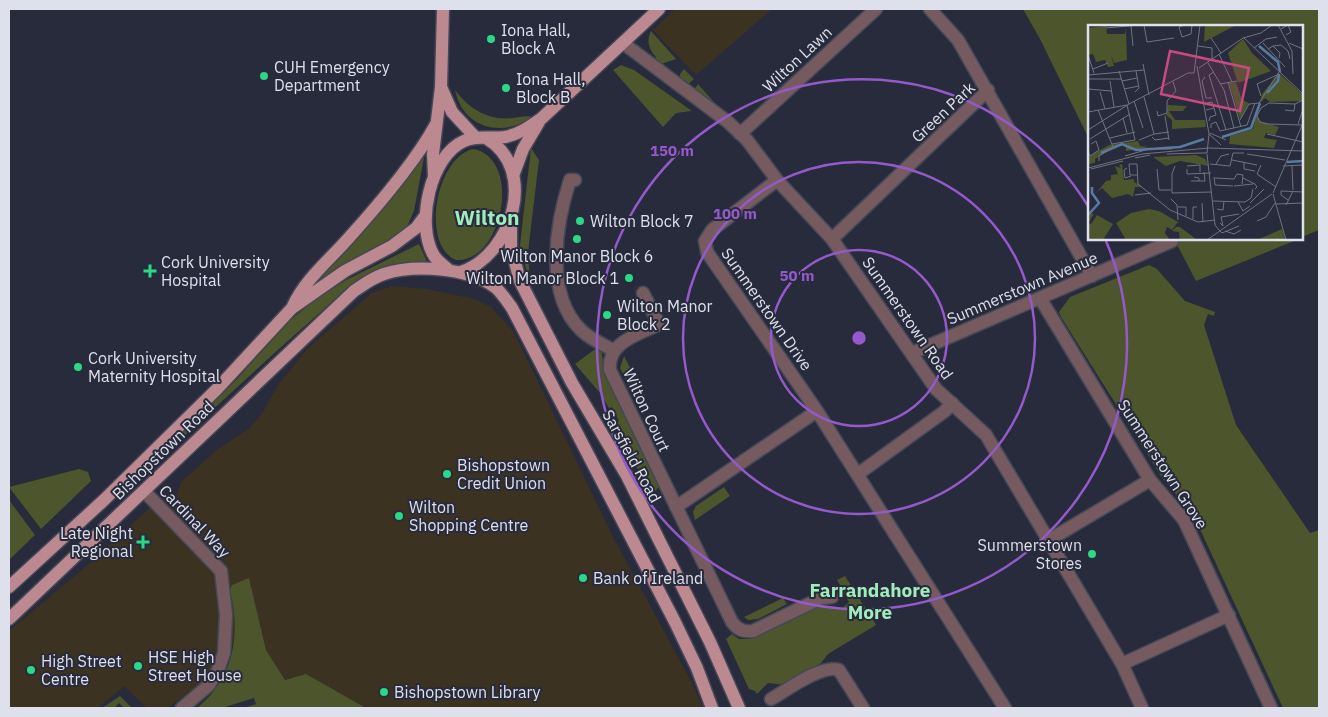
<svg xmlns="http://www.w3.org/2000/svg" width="1328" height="717" viewBox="0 0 1328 717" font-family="'IBM Plex Sans',sans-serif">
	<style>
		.commercial { fill: #3c3222 }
		.green { fill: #4c552c }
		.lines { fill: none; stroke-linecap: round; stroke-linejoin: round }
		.minor-casing { stroke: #454857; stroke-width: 15 }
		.major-casing { stroke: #454857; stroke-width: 15 }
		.minor { stroke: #755b5f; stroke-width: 12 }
		.major { stroke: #bd8990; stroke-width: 12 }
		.ring { fill: none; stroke: #9459ca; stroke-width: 2.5 }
		.poi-dot { fill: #2ad885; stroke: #282b3b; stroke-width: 2 }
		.labels { text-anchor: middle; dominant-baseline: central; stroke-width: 4; stroke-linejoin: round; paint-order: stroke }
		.poi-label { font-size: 16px; fill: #dee0eb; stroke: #282b3b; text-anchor: start }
		.street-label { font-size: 16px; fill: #dee0eb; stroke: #282b3b }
		.quarter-label { font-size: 19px; font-weight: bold; fill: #a1ecbc; stroke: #282b3b }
		.district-label { font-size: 21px; font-weight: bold; fill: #a1ecbc; stroke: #282b3b }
		.inset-river { fill: none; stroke: #577ca4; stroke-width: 2.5 }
		.inset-road { fill: none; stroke: #717381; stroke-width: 1 }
		.view { fill: #c94a7f; fill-opacity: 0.15; stroke: #c94a7f; stroke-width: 2.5 }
		.inset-edge { fill: none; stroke: #dee0eb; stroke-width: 2.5 }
		.centre { fill: #9459ca; stroke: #282b3b; stroke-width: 2.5 }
		.ring-label { font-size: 15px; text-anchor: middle; font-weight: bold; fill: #9459ca; stroke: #282b3b; stroke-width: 4; stroke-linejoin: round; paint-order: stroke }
	</style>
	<rect width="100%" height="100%" fill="#282b3b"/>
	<path class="commercial" d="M675 9H772L696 75 653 30Z
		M392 286 427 289 474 299 491 307 514 332 613 537 693 685 703 708H366L306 674 285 680 266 650 249 580 244 631 205 681 167 708H147L124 686 98 708H9V631L89 564 162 496 177 495 181 482 217 450 250 428 263 412 278 385 308 348 372 293Z"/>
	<path class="green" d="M1023 9H1319V230L1302 237V26H1089V139L1040 39Z
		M651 31 676 59 661 64 655 59 656 57C649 49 646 41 651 31Z
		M621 65 634 70 692 111 676 113 663 127 613 70Z
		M684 69 694 79 687 85 680 79V74Z
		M698 84 713 101 711 102 694 90Z
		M455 90C469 109 489 121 513 118 520 117 527 115 532 117 503 138 463 129 455 90Z
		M531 148 539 160 528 252 530 283 520 245Z
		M473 149C523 158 503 263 456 260 420 245 436 157 473 149Z
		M425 152 414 211 405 231 314 284Z
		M1174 239H1299L1196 281Z
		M419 244 429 266 363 278 342 293 280 348 160 458 158 456 237 379 289 321 319 297 346 280Z
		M1149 265 1157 269 1185 301 1215 312 1214 316 1208 314 1204 325 1236 425 1310 533 1319 530V708H1283L1192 512 1163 479 1061 317 1059 312 1070 297Z
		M598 347 601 348 605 375 659 487 655 491 644 470 639 472 622 441 616 422 619 421 612 407 609 408 600 393 575 364Z
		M624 356 646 398 637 402 620 368Z
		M79 469 88 472 91 481 41 529 9 487Z
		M724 487 730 496 695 520 693 512 696 506Z
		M9 500 35 535 9 560Z
		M845 576 876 625 828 654 821 663 786 685 768 683 757 694 755 691 749 689 726 639 732 634 739 639H750L816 605C829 606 838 615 849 602L837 580Z
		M249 578 266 650 285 680 306 674 366 708H243L256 704 254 698 222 708H197C234 678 241 635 230 590L232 585Z
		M783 598 787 604 758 619 748 620 744 617Z
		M120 696 132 708H124L119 703 114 708H102Z"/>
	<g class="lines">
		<defs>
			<path id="minor" d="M930 9 958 40 1092 276
				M623 43 728 122 747 140 777 180 832 239 936 389 986 435 1122 664 1142 708
				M740 134 876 9
				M575 180H570C556 223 544 294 581 330 590 339 602 344 613 350
				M777 180 712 230 705 241 707 252 817 411 1005 708
				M832 239 988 90
				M643 293 659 324C638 335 607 342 610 370L732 622C738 630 743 632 753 631L821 598 832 597
				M1040 298 1150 480 1184 520 1271 708
				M912 353 1172 241
				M858 474 945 411 952 403
				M144 491 221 571 226 615 224 653 218 670 209 685 182 708
				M676 507 817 411
				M1049 540 1150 480
				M1122 664 1229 615
				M771 699C787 690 822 664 839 670L863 708"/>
			<path id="major" d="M441 87 452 112 476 138
				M434 176 433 154 441 87 443 9
				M513 176 523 149 539 122
				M511 217V247L520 281 572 383 627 476 710 642 739 708
				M449 270C443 265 436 260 433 254 416 223 430 156 464 141 477 135 491 139 505 137 520 134 530 126 542 118L659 9
				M461 272C512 255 539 169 486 138
				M293 306C305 280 327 262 346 241 375 209 416 161 436 124
				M9 587 104 500 217 389 292 308 345 271 392 246 416 228 425 216
				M9 619 354 291C363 285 372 278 384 274 415 264 468 268 495 287 501 292 507 301 512 308L675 622 697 668 712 708"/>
		</defs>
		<use href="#minor" class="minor-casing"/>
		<use href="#major" class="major-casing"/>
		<use href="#minor" class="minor"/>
		<use href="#major" class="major"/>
	</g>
	<g class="ring">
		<circle cx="859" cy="338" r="88"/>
		<circle cx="859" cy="338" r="176"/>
		<path d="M1106 241A265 265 0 1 1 1088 206"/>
	</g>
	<g class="poi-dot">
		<circle cx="491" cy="39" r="5"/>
		<circle cx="264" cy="76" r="5"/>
		<circle cx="506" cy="88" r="5"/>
		<circle cx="580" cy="221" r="5"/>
		<circle cx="577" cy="239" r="5"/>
		<path d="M147.5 263.5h5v5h5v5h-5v5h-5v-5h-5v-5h5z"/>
		<circle cx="629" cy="278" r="5"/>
		<circle cx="607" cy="315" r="5"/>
		<circle cx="78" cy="367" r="5"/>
		<circle cx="447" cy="474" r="5"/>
		<circle cx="399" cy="516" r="5"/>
		<path d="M140.5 534.5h5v5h5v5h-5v5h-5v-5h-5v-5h5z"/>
		<circle cx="1092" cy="554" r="5"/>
		<circle cx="583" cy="578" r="5"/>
		<circle cx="138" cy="666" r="5"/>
		<circle cx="31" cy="670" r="5"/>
		<circle cx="384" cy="692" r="5"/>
	</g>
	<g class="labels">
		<g class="poi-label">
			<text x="501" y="30">Iona Hall,<tspan x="501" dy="18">Block A</tspan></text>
			<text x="274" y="67">CUH Emergency<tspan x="274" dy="18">Department</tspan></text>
			<text x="516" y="79">Iona Hall,<tspan x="516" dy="18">Block B</tspan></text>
			<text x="590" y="221">Wilton Block 7</text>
			<text x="577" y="256" text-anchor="middle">Wilton Manor Block 6</text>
			<text x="161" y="262">Cork University<tspan x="161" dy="18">Hospital</tspan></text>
			<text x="619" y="278" text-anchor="end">Wilton Manor Block 1</text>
			<text x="617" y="306">Wilton Manor<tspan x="617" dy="18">Block 2</tspan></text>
			<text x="88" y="358">Cork University<tspan x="88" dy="18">Maternity Hospital</tspan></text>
			<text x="457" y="465">Bishopstown<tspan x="457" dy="18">Credit Union</tspan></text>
			<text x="409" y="507">Wilton<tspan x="409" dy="18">Shopping Centre</tspan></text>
			<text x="133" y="533" text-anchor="end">Late Night<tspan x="133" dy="18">Regional</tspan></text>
			<text x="1082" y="545" text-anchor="end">Summerstown<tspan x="1082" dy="18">Stores</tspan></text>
			<text x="593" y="578">Bank of Ireland</text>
			<text x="148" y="657">HSE High<tspan x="148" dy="18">Street House</tspan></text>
			<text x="41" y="661">High Street<tspan x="41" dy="18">Centre</tspan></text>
			<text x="394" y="692">Bishopstown Library</text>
		</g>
		<g class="street-label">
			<text transform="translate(797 59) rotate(-43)">Wilton Lawn</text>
			<text transform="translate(943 112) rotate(-43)">Green Park</text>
			<text transform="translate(1022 288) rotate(-23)">Summerstown Avenue</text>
			<text transform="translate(767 309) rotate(55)">Summerstown Drive</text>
			<text transform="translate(908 318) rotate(55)">Summerstown Road</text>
			<text transform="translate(647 410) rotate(65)">Wilton Court</text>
			<text transform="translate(163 450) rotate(-44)">Bishopstown Road</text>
			<text transform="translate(632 456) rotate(61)">Sarsfield Road</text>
			<text transform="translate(1163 464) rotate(57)">Summerstown Grove</text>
			<text transform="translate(195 521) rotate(46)">Cardinal Way</text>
		</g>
		<g class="quarter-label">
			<text x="870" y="590">Farrandahore<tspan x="870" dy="22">More</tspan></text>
		</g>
		<g class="district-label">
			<text x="487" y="217">Wilton</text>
		</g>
	</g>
	<g transform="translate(1088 25)">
		<rect width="215" height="215" fill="#282b3b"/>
		<path d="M117 0H148L116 17ZM18 1 19 9H37L38 3 39 35 26 38 23 30 26 41 20 42 17 35 8 37 5 29 0 30V3ZM155 14 164 28 183 46 150 58 140 28ZM191 48 215 70 213 76 182 77 177 73 172 78 174 69ZM148 57 154 75 161 78 152 94 141 58ZM80 80 99 81 95 86H81L87 95H117L118 102 84 104V95L78 90ZM169 88 171 96 191 102 187 110 178 108 176 113 189 115 186 123 141 119 142 111 165 104ZM50 116 52 121 61 122 38 126V120L29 121 7 134V138L0 139V132L21 120ZM108 130 117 134 121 141 92 136 78 141 65 132ZM34 139 36 155 46 154V157L55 162H47L45 172 40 169 24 173 14 163 8 168 18 156 23 155V150L30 149 27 141 33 143 31 140ZM61 184 71 186 90 197 84 205 79 202 77 208 82 215H38L28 198 43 188ZM0 188 6 189 0 198 3 199 9 190 25 199 15 215H0ZM88 202H92L109 215H92L91 207 84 206ZM194 204 197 215H169Z" fill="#4c552c"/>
		<path class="inset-river" d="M171 21 190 37 192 47M179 68 190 56 191 49M134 112 163 103 172 78M13 128 34 119 48 125 92 122 116 114M199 137 215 136M0 190 11 178 4 168V162"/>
		<path class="inset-road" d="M56 0 59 17 86 13M97 0 91 2 94 12 103 9 104 0M190 0 204 26 205 49M43 1 45 21M18 3 51 0M193 4 200 0 203 7 198 10M123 13 133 28M156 13 215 69M175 18 197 42M201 18 215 24M110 21 124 23V34M185 21 193 20 200 26 202 34M166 23 178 14 189 12M180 24 185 21 192 28 191 33M131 29 144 57M0 30 6 48M120 38 136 65 146 103M55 39 61 70M109 41 121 109 119 128H114M111 43 155 13 173 8 184 0M5 44 20 38M31 46 41 79M126 47 121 50 138 105M106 48 112 0M0 50 56 45M117 52 114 56 118 73H124M0 54H33M22 56 26 82M34 56 49 53M140 57 153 102M132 59 149 56M0 64 23 66M36 64 51 61M12 67 17 84M47 67 51 63 48 46M173 71 169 59 189 50M46 76 55 103M10 85 25 122 11 131V136M118 85 126 83 124 77 119 78M197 85 206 86 207 79M69 86 70 91 79 88V76L88 66 85 57M0 87 39 80 47 115M77 91 81 115M35 93 39 108M152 95 161 79 171 78 191 47M121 96 122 92 128 90 126 83M210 99 215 84M214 100 180 99 172 97 169 91 173 83 181 78 207 79 215 75M123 103V99L128 97 132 106 159 100 167 78M0 105 41 79 100 48H106M122 108 138 115M66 109 81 107M121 109 133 120M179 109 215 117M64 112 67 115 81 113M22 113 47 107M2 114 42 89M51 115 66 109 56 72M24 119 47 115M0 126 2 131 11 125 8 116 3 119M79 129 114 128M119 129 127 200 131 205M159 129 197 135M37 131 61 124H84M47 133 62 130M144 135 169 140M156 137V144L167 146M122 139 142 141 145 128H156M128 139 133 131 141 129M173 140 169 149 188 162M87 141 84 149V168L124 167M99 141 112 140V147M195 141 215 140M204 141 205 165M0 143 54 129 121 123 215 126M39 143 36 145 37 153 43 151M3 144 35 136M69 144 71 165H83M99 144V149L123 148M49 150H42L41 139H49L50 159 82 185 110 197 127 195M126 152 127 160 145 161M127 153 146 154M155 153 167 159 169 162 167 164M146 154 149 149 155 150 154 159M103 156H111V153L106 152M111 156H117L116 147M146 161 165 159M185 168 215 98M185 169 198 215M47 170 63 168M83 174 89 180 90 195M200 175 193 170V166L215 167M125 176 157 177 163 173 165 164M150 177 155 186 162 181M114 178 115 197M162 178 176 164M188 179 215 178M198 180 205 166M90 182H98V191M129 184 135 185 136 176M105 194V182H109M169 196 178 192 187 178M132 198 135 201 133 192 151 189M131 205 134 208 151 201M137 206 146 209 153 205M119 215 184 169"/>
		<path class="view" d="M82 26 161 43 152 86 73 69Z"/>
		<rect width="215" height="215" class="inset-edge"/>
	</g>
	<circle cx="859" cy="338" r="8" class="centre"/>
	<g class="ring-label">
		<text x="672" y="156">150 m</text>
		<text x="735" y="219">100 m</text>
		<text x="797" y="281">50 m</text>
	</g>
	<rect width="1328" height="717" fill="none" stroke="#dee0eb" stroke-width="20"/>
</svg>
